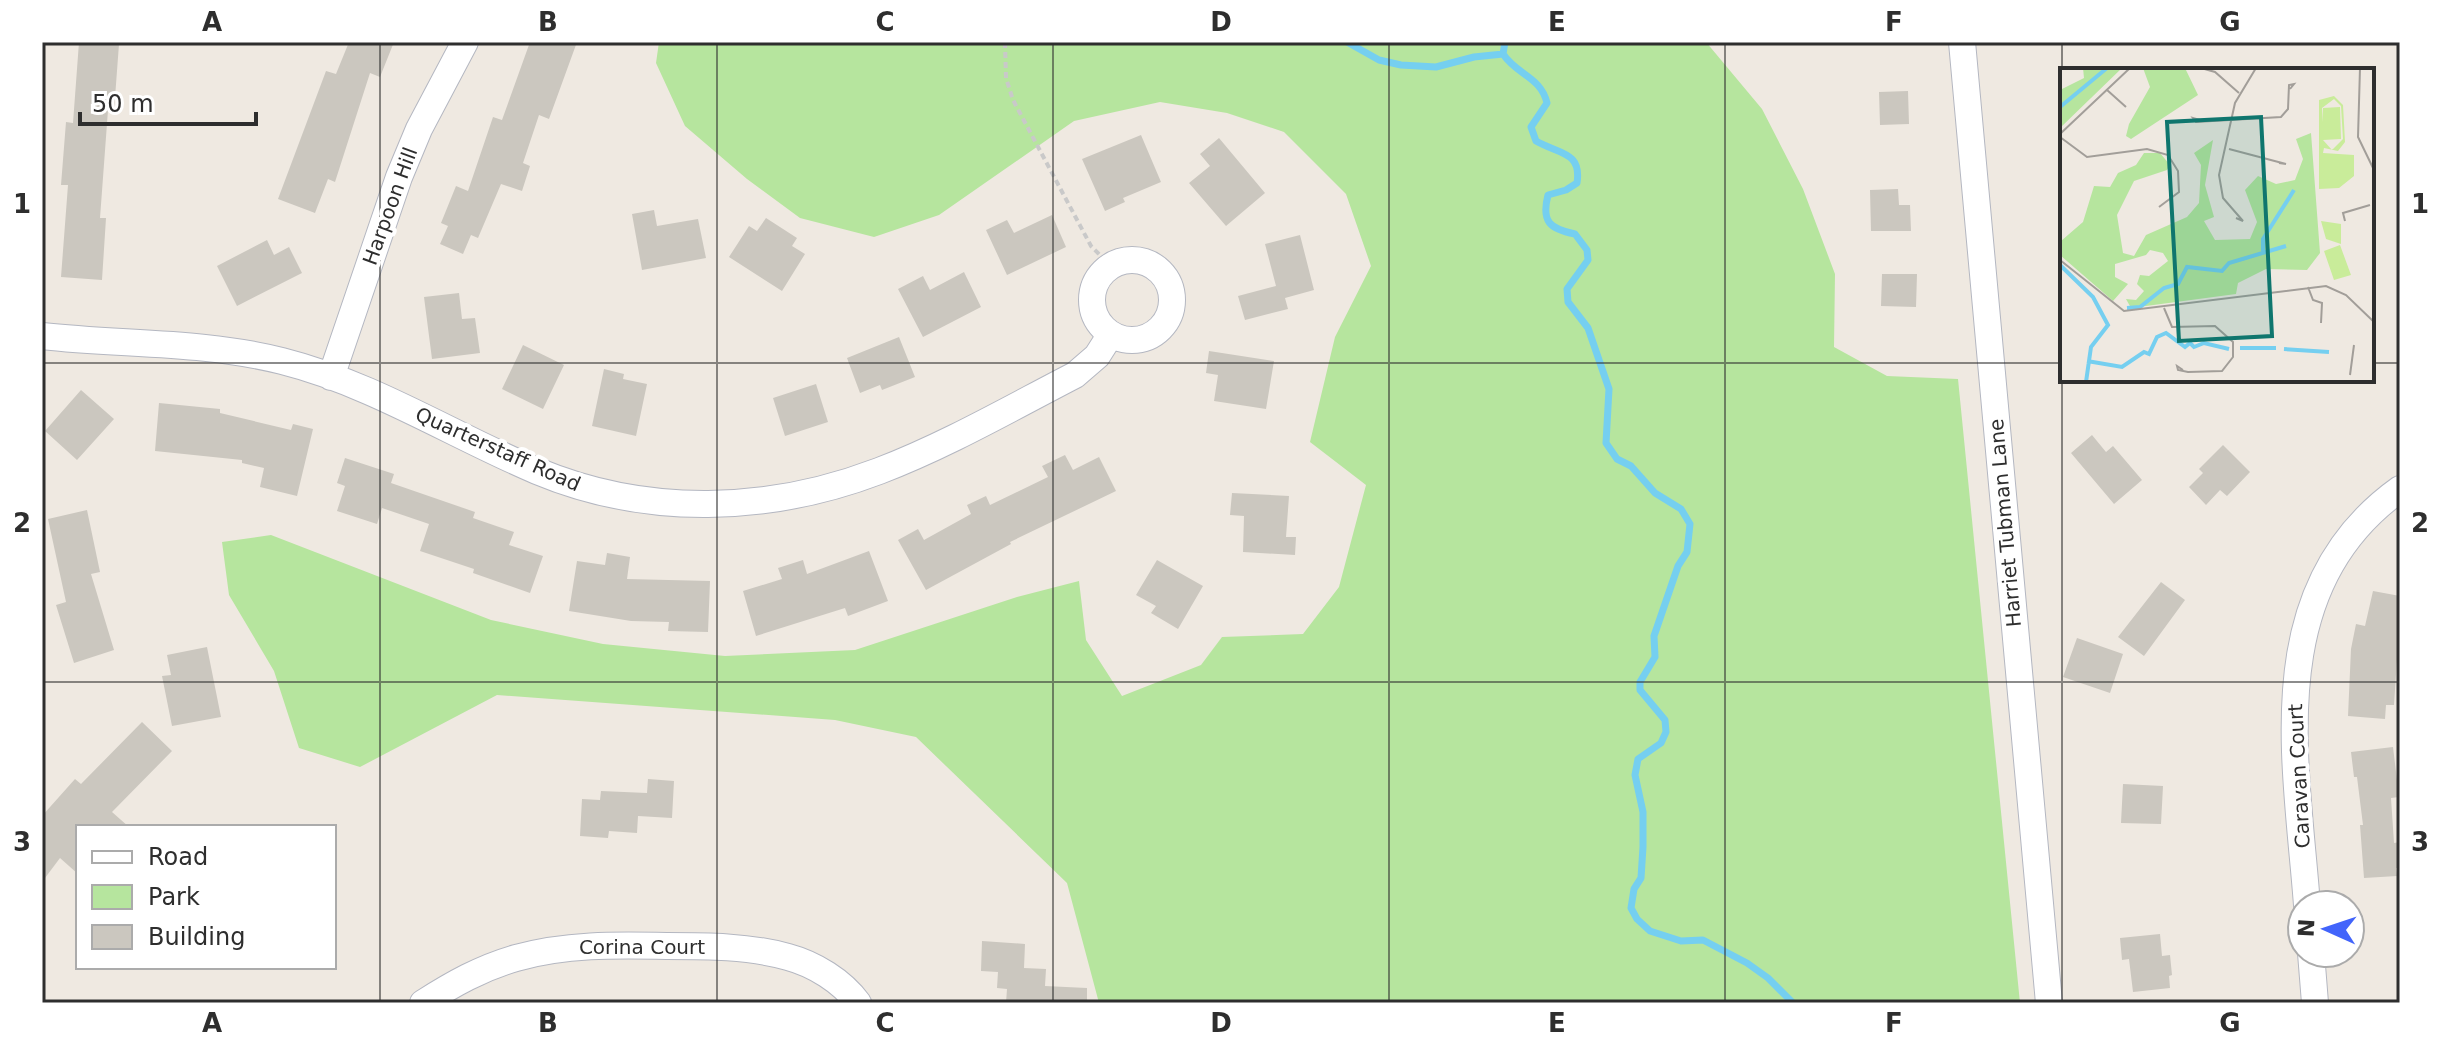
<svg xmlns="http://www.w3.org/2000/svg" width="2442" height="1045" viewBox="0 0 2442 1045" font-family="'DejaVu Sans',sans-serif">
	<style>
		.green { fill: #b6e59e }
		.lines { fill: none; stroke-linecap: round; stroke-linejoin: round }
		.stream { stroke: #75cff0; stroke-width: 7 }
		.building { fill: #cbc7bf }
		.minor-casing { stroke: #b4b7c1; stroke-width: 28 }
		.path { stroke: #c9c9c9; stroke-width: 4; stroke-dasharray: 6 4; stroke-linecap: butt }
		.minor { stroke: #fff; stroke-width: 26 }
		.grid { fill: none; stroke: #2e2e2e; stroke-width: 2; stroke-opacity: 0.55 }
		.labels { text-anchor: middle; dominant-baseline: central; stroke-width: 8; stroke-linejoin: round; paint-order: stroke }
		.street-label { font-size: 20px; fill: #2e2e2e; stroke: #fff }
		.inset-river { fill: none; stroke: #75cff0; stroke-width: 4 }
		.inset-road { fill: none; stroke: #a29e99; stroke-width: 2 }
		.view { fill: #0f766e; fill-opacity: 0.15; stroke: #0f766e; stroke-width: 4 }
		.inset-edge { fill: none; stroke: #2e2e2e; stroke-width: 4 }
		.neatline { fill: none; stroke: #2e2e2e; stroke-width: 3 }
		.grid-label { font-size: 26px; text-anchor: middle; font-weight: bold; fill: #2e2e2e }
	</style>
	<rect width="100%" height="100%" fill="#efe9e1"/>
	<path class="green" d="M659 42H1706L1762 109 1803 189 1835 274 1834 347 1887 376 1958 379 2020 1003H1099L1067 883 916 737 835 720 497 695 360 767 299 748 274 671 229 595 222 542 271 535 491 620 603 644 725 656 855 650 1017 597 1079 581 1086 640 1122 696 1201 665 1222 637 1303 634 1339 587 1366 485 1310 442 1335 337 1371 266 1346 194 1284 132 1227 113 1160 102 1074 121 939 215 874 237 800 218 747 179 685 126 656 63Z"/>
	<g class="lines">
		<path class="stream" d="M1347 42 1379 60 1401 65 1436 67 1474 57 1503 54
			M1505 42 1503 54C1517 75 1541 77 1547 103L1531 127 1536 141C1558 154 1582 151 1577 183L1566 190 1548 195C1541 222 1550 229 1575 234L1587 250 1588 260 1567 289 1568 302 1588 328 1609 389 1606 443 1617 459 1631 466 1655 493 1681 509 1690 524 1687 552 1678 566 1654 636 1655 657 1640 682V690L1665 720 1666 732 1661 743 1638 759 1635 775 1643 812V847L1641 878 1634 889 1631 908 1637 919 1650 931 1681 941 1703 940 1747 963 1768 978 1793 1003"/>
	</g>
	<path class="building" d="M79 42 119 44 114 111 108 110 100 218H106L102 280 61 277 68 185H61L66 122 73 123Z
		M349 42H394L380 77 370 73 335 182 328 179 315 213 278 199 326 71 336 74Z
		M530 42H577L549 119 539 115 523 163 530 166 522 191 501 184 478 238 471 235 463 254 440 244 448 226 441 223 456 186 468 191 493 117 502 120Z
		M1908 91 1909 124 1880 125 1879 92Z
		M1141 135 1161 182 1123 198 1125 202 1105 211 1082 159Z
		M1219 138 1265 193 1226 226 1189 183 1210 166 1200 154Z
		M1898 189 1899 205H1910L1911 231H1871L1870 190Z
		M654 210 657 226 698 219 706 258 642 270 632 214Z
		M1052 215 1066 247 1007 275 986 230 1007 220 1014 233Z
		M766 218 797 238 792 246 805 254 782 291 729 257 749 226 757 231Z
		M1300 235 1314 290 1285 298 1288 309 1245 320 1238 296 1276 286 1265 244Z
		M267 240 274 255 289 247 302 273 237 306 217 266Z
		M964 272 981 307 923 337 898 289 923 276 930 290Z
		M1882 274H1917L1916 307 1881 306Z
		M459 293 462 319 475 318 480 353 432 359 424 297Z
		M899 337 915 377 882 390 880 385 860 393 847 358Z
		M523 345 564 365 543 409 502 389Z
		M1209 351 1274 361 1266 409 1214 401 1218 375 1206 373Z
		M604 369 624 374 623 379 647 384 636 436 592 426Z
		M816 384 828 422 785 436 773 398Z
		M81 390 114 419 77 460 45 431Z
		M159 403 220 409V413L291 430 293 424 313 429 297 496 260 487 264 468 242 463V460L155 451Z
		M2092 435 2106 452 2113 446 2142 480 2114 504 2071 453Z
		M2223 445 2250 472 2227 496 2220 490 2206 505 2189 487 2203 473 2199 469Z
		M1065 455 1073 470 1099 457 1116 491 1010 542 1011 544 926 590 898 540 918 529 924 540 971 514 967 505 986 496 990 505 1048 477 1042 466Z
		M345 458 394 474 391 483 475 512 473 518 514 532 509 545 543 556 530 593 473 573 474 569 420 551 429 524 382 508 377 524 337 511 345 486 337 483Z
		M1232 493 1289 496 1286 537H1296L1295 555 1243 552 1244 516 1230 515Z
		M87 510 100 572 91 574 114 650 74 663 56 605 66 602 48 519Z
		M869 551 888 601 848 616 845 608 756 636 743 591 782 579 778 568 803 560 807 574Z
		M607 553 630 557 627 579 710 581 708 632 668 631 669 622 631 621 569 611 577 561 605 565Z
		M1157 560 1203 586 1178 629 1151 613 1156 606 1136 595Z
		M2161 582 2185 600 2144 656 2118 637Z
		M2373 591 2400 596V659H2397L2394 705H2386L2385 719 2348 716 2351 649 2356 624 2365 626Z
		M2077 638 2123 654 2110 693 2063 677Z
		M207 647 221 717 172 726 162 676 171 675 167 655Z
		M142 722 172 751 112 812 129 827H78V874L60 858 42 882V816L75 779 81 784Z
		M2393 747 2399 797 2391 798 2394 843 2400 842V868H2396L2397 876 2364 878 2360 825H2363L2357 777H2354L2351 752Z
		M648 779 674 781 672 818 638 816 637 833 609 831 608 838 580 836 582 799 600 800 601 791 647 793Z
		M2123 784 2163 786 2161 824 2121 823Z
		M2160 934 2162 956 2170 955 2172 975 2169 976 2170 988 2133 992 2129 959 2122 960 2120 938Z
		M982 941 1025 944 1024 968 1046 969 1045 986 1087 988V1003H1006L1007 989 997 988 998 972 981 971Z"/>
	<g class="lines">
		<defs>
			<path id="minor" d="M1962 42 2049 1003
				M1092 300a40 40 0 1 1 80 0a40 40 0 1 1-80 0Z
				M42 336C122 345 203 341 282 361 373 384 452 435 537 471 647 517 769 513 879 471 947 445 1011 408 1075 375L1097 356 1111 334
				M331 377 399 177 419 129 465 42
				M2307 905C2296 759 2260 589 2400 489
				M2311 953 2315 1003
				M423 1003C453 984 481 968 516 958 566 944 615 945 667 946 706 946 749 946 788 957 814 964 842 981 858 1003"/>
		</defs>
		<use href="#minor" class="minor-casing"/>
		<path class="path" d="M1005 42 1006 78 1013 100 1091 246 1110 265"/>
		<use href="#minor" class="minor"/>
	</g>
	<path class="grid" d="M380 42V1003M717 42V1003M1053 42V1003M1389 42V1003M1725 42V1003M2062 42V1003M42 363H2062M2372 363H2400M42 682H2400"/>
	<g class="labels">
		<g class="street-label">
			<text transform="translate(390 206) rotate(-70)">Harpoon Hill</text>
			<text transform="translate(498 449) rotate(24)">Quarterstaff Road</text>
			<text transform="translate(2005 523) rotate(-95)">Harriet Tubman Lane</text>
			<text transform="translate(2299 776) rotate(-93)">Caravan Court</text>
			<text x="642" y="947">Corina Court</text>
		</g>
	</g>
	<g transform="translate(2060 68)">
		<rect width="314" height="314" fill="#efe9e1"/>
		<path d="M23 0H62L0 60V22L24 10ZM83 0H125L138 27 71 71 66 68 69 56 90 19ZM251 65 260 185 247 202 206 201 178 215 176 226 71 240 66 231 76 232 84 223 77 216 80 207 89 208 108 193 103 185 90 182 86 187 55 196V209L68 216 53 233 0 187 1 173 23 154 34 118 50 119 58 105 76 97 84 85H100L110 97 107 102 74 113 57 147 63 185 74 188 86 167 127 149 139 135 141 97 134 85 153 72 145 117 154 149 144 153 155 172 190 171 197 154 185 122 198 108 216 116 235 112 243 91 236 71Z" fill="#b6e59e"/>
		<path d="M274 28 283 37 285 74 278 83 264 80 263 85 294 87V108L279 120 259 121V32ZM274 31 281 38 283 71 272 82 263 72 281 71 280 39 263 40V54L262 40ZM261 153 281 156V176L266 171ZM280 177 291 207 274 212 264 183Z" fill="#c9ec9a" fill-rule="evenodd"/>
		<path class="inset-river" d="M0 39 47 0M203 183V171L234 122M0 197 33 229 48 257 31 279 26 314M67 240 80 239 104 220 118 216 127 199 162 203 169 195 226 178M180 280H216M224 281 269 284M27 293 62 299 84 284 89 286 97 269 106 265 125 279 130 275 134 279 144 275 169 281"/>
		<path class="inset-road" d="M141 0 155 4 179 25M300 0 298 69 314 102M47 22 66 39M140 52 133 50 136 54 221 49 228 41 229 17 234 16 230 21M0 66 70 0M0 69 27 89 87 81 108 87 118 103 119 124 99 139M169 81 226 96 219 95M176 150 183 153 163 130 159 107 175 35 196 0M285 153 283 145 310 137M0 192 64 243 266 218 286 227 314 254M248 219 253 232 262 235 261 255M104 240 112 259 155 258 173 274V289L162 303 128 304 118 302 117 298 123 302M290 307 294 277"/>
		<path class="view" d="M201 49 212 268 119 273 107 54Z"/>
		<rect width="314" height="314" class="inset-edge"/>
	</g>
	<rect width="2442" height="1045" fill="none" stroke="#ffffff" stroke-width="88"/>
	<rect x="76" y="825" width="260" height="144" fill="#ffffff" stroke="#ababab" stroke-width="2"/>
	<rect x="92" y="851" width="40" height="12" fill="#ffffff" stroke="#ababab" stroke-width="2"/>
	<text x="148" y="865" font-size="24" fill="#2e2e2e">Road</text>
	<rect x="92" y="885" width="40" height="24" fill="#b6e59e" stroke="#ababab" stroke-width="2"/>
	<text x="148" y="905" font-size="24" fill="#2e2e2e">Park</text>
	<rect x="92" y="925" width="40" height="24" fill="#cbc7bf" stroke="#ababab" stroke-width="2"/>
	<text x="148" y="945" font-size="24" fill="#2e2e2e">Building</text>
	<g transform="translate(2326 929) rotate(273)"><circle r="38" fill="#ffffff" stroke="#ababab" stroke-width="2"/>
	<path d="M0-6L14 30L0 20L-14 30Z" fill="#4264fb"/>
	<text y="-12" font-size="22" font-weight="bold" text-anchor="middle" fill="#2e2e2e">N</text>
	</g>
	<path d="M80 112v12h176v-12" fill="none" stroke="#2e2e2e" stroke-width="4"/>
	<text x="92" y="112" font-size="24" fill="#2e2e2e" stroke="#ffffff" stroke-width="6" paint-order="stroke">50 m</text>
	<rect x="44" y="44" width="2354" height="957" class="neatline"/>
	<g class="grid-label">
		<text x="212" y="31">A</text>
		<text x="548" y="31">B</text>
		<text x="885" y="31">C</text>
		<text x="1221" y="31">D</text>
		<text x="1557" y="31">E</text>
		<text x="1894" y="31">F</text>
		<text x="2230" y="31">G</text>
		<text x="22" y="213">1</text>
		<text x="2420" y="213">1</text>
		<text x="22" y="532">2</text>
		<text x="2420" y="532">2</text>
		<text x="22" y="851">3</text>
		<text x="2420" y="851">3</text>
		<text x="212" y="1032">A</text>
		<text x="548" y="1032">B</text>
		<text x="885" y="1032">C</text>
		<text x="1221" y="1032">D</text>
		<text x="1557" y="1032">E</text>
		<text x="1894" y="1032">F</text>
		<text x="2230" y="1032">G</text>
	</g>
</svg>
